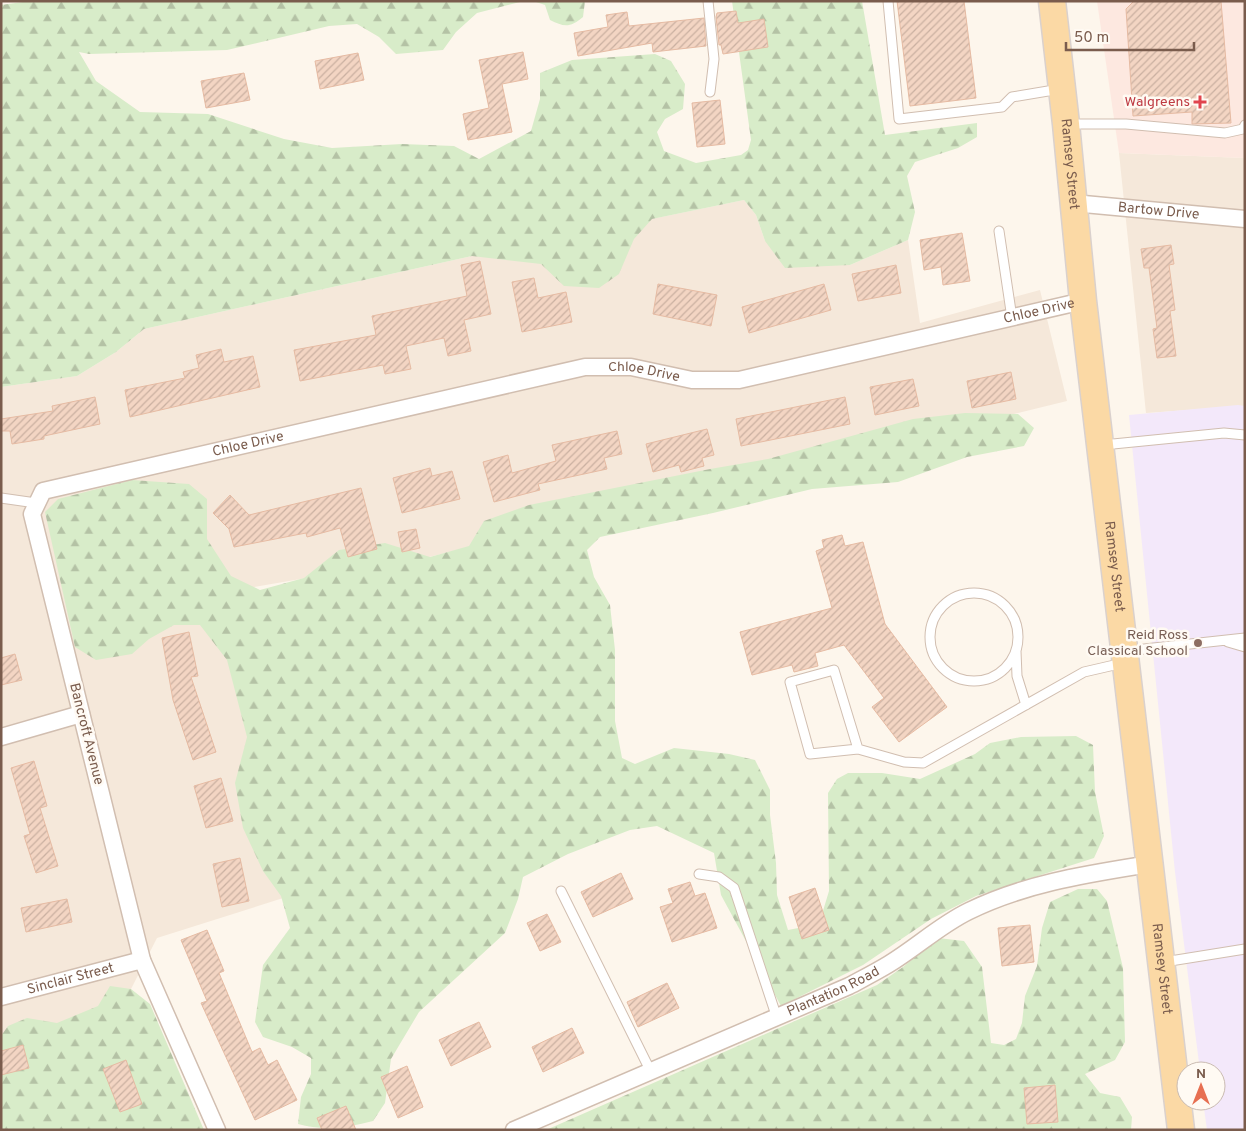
<svg xmlns="http://www.w3.org/2000/svg" width="1246" height="1131" viewBox="0 0 1246 1131" font-family="Overpass,sans-serif">
	<style>
		.residential { fill: #f5e8da }
		.commercial { fill: #fde8e0 }
		.education { fill: #f3e8fa }
		.forest { fill: url(#forest-firs) }
		.building { fill: url(#building-hatch); stroke: #e6bba3 }
		.lines { fill: none; stroke-linecap: round; stroke-linejoin: round }
		.service-casing { stroke: #d1beb0; stroke-width: 11 }
		.minor-casing { stroke: #d1beb0; stroke-width: 19 }
		.primary-casing { stroke: #dad1cd; stroke-width: 29 }
		.service { stroke: #fff; stroke-width: 9 }
		.minor { stroke: #fff; stroke-width: 16 }
		.primary { stroke: #fbd9a5; stroke-width: 26 }
		.health-dot { fill: #e0444e; stroke: #fffaf3; stroke-width: 2 }
		.education-dot { fill: #8d6e63; stroke: #fffaf3; stroke-width: 2 }
		.labels { text-anchor: middle; dominant-baseline: central; stroke-width: 5; stroke-linejoin: round; paint-order: stroke }
		.health-label { font-size: 14px; fill: #be3a42; stroke: #fffaf3; text-anchor: end }
		.street-label { font-size: 14px; fill: #7a5c4d; stroke: #fffaf3 }
		.education-label { font-size: 14px; fill: #785e54; stroke: #fffaf3; text-anchor: end }
	</style>
	<defs>
		<pattern id="forest-firs" width="22" height="20" patternUnits="userSpaceOnUse" patternTransform="scale(1.25)"><rect width="22" height="20" fill="#d8ecc9"/><path d="M5 1l3.5 6h-7zM16 11l3.5 6h-7z" fill="#b4c2a5"/></pattern>
		<pattern id="building-hatch" width="6" height="6" patternUnits="userSpaceOnUse" patternTransform="scale(1.25)"><rect width="6" height="6" fill="#f3d5c3"/><path d="M-1 1l2-2M0 6l6-6M5 7l2-2" fill="none" stroke="#cab0a1"/></pattern>
	</defs>
	<rect width="100%" height="100%" fill="#fdf6ec"/>
	<path class="residential" d="M1119 153 1245 158V406L1146 413Z
		M744 200 756 215 765 241 850 265 908 240 920 323 1040 290 1067 401 429 557 231 591 299 893 157 938 131 989 202 1130H1V387L77 376 116 352 144 329 472 256Z"/>
	<path class="commercial" d="M1097 1H1245V158L1119 153Z"/>
	<path class="education" d="M1238 405 1245 406V1130H1207L1203 1101H1216V1071H1200L1175 872 1129 415Z"/>
	<path class="forest" d="M30 1H524L477 13 456 32 443 50 396 54 379 37 357 24 329 26 227 50 89 54 79 52 96 81 140 112 208 114 284 139 332 148 402 144 454 146 479 159 531 131 540 99V73L572 60 655 54 671 61 685 84 683 109 665 119 657 132 664 151 696 163 741 155 748 150 751 140 732 1H862L885 135 977 123V137L958 148 915 162 907 176 915 212 908 240 850 265 785 268 765 241 756 215 744 200 652 219 634 239 619 274 599 288 564 286 541 264 472 256 144 329 116 352 77 376 1 387V5Z
		M533 1H585L583 17C570 28 564 27 550 20L545 5Z
		M965 413 1018 414 1034 428 1024 446 967 457 898 482 812 489 713 513 600 537 587 550 594 577 610 605 615 650V721L622 758 635 764 674 748 729 754 755 760 770 790V815L776 863 777 895 788 930 819 924 829 891 828 793 837 779 848 773H882L920 779 975 754 990 743 1021 737 1076 736 1093 745 1095 792 1104 836 1094 858 976 896 931 919 863 965 781 1006 721 895 714 853 657 826 630 830 568 854 523 877 518 899 505 933 419 1012 391 1059 385 1103 373 1121C348 1128 322 1131 298 1124L301 1097 311 1074V1058L292 1047 263 1037 255 1022 263 965 290 928 281 896 263 871 243 828 235 783 247 737 227 660 200 625H174L149 639 132 654 96 660 75 647 45 512 58 499 132 480 189 484 207 499V539L231 576 260 590 304 578 339 550 385 543 430 557 469 546 484 521 529 505 710 469 768 459 913 419Z
		M1078 889H1097L1107 901 1123 968 1125 1042 1115 1060 1085 1074 1100 1093 1120 1097 1132 1117 1131 1130H546L877 985 903 967 938 938 964 941 982 967 991 1043 1004 1045 1016 1039 1022 1023 1025 996 1037 966 1042 928 1050 902Z
		M110 986 131 989 150 1004 204 1130H1V1036L8 1026 27 1018 57 1023 98 1006Z"/>
	<path class="building" d="M897 1H964L976 98 910 106Z
		M1134 1H1221L1231 123 1192 124V112L1133 116 1126 9Z
		M736 11 738 23 764 19 768 47 723 54 721 45H719L716 17 717 13Z
		M627 12 629 26 704 18 706 46 653 52 652 43 578 56 574 33 608 27 606 15Z
		M523 52 528 79 502 84 512 132 468 140 463 114 489 108 479 60Z
		M358 53 364 80 320 89 315 61Z
		M244 73 250 100 206 108 201 81Z
		M720 100 725 144 697 147 692 103Z
		M962 233 970 281 943 285 941 267 924 270 920 240Z
		M1171 245 1174 264 1169 265 1175 310 1170 311 1176 356 1157 358 1153 329 1157 328 1149 268H1144L1141 249Z
		M480 261 491 314 464 320 471 351 448 356 444 338 406 346 411 369 385 374 383 365 300 381 294 350 376 335 372 316 467 296 461 265Z
		M896 265 901 293 858 301 852 274Z
		M534 278 538 298 566 292 572 322 522 332 512 282Z
		M658 284 717 295 711 326 653 314Z
		M824 284 831 310 749 333 742 307Z
		M221 349 224 362 253 356 260 387 130 417 125 390 185 378 183 372 199 368 196 355Z
		M1011 372 1016 399 972 408 967 381Z
		M913 379 919 406 875 415 870 387Z
		M95 397 100 424 44 436V439L12 444 10 431H1V419L53 411 52 406Z
		M845 397 850 424 741 446 736 419Z
		M707 429 714 455 702 458 704 466 681 472 679 465 653 472 646 444Z
		M617 431 622 454 604 458 607 469 538 484 540 490 494 502 483 462 508 455 512 473 556 461 552 445Z
		M430 468 432 476 452 471 460 499 402 513 393 478Z
		M361 488 377 549 348 557 340 528 307 537 306 533 234 547 229 529 213 513 230 495 249 515Z
		M416 529 420 548 402 552 398 532Z
		M842 535 845 546 863 542 885 624 947 707 899 742 872 707 884 698 844 645 815 653 818 666 794 672 792 665 752 675 740 632 832 608 816 551 824 548 822 540Z
		M189 632 198 676 191 677 216 752 193 760 173 700 162 638Z
		M15 654 22 680 1 685V658Z
		M34 761 47 806 40 808 58 866 36 873 24 836 30 834 11 768Z
		M221 778 233 821 206 828 194 786Z
		M240 858 249 901 222 907 213 864Z
		M621 873 633 899 593 917 581 892Z
		M690 882 695 896 705 893 717 928 672 942 660 907 673 903 668 889Z
		M815 888 829 930 802 939 789 897Z
		M67 899 72 922 26 932 21 908Z
		M547 914 561 942 540 951 527 923Z
		M1030 925 1034 962 1002 966 998 928Z
		M207 930 224 971 219 973 252 1052 260 1048 268 1065 277 1060 297 1100 255 1120 201 1003 207 1001 181 940Z
		M667 983 679 1008 638 1027 627 1002Z
		M479 1022 491 1047 451 1066 439 1040Z
		M572 1028 584 1053 543 1072 532 1047Z
		M23 1045 29 1068 1 1075V1051Z
		M126 1060 142 1104 120 1112 103 1069Z
		M407 1066 423 1107 398 1118 381 1077Z
		M1055 1085 1058 1122 1027 1124 1024 1088Z
		M346 1106 356 1130H322L317 1118Z"/>
	<g class="lines">
		<defs>
			<path id="service" d="M708 1 714 59 710 92
				M888 1 899 119 1002 107 1012 97 1060 89
				M1069 124H1126L1225 133 1243 129 1245 125
				M999 231 1012 318
				M1103 445 1224 433 1245 435
				M1 498 36 503
				M930 637a44 44 0 1 1 88 0a44 44 0 1 1-88 0Z
				M1228 642 1245 647
				M1016 651 1017 676 1026 705
				M1126 651 1245 638
				M858 749 834 670 790 682 810 754 858 749 904 762 923 763 1084 672 1123 663
				M699 874 719 877 734 888 777 1018
				M561 891 651 1072
				M1164 962 1245 949"/>
			<g id="minor">
				<path id="s1" d="M1073 203 1245 219"/>
				<path d="M1 737 81 714"/>
				<path id="s2" d="M1 997 142 960"/>
				<path id="s3" d="M217 1130 142 960 32 514 43 491 585 367H631L692 380H739L1083 301"/>
				<path id="s4" d="M514 1130 849 986C862 979 876 972 889 964 917 947 940 925 969 911 1026 883 1088 874 1150 864"/>
			</g>
			<g id="primary">
				<path id="s5" d="M1052 1 1066 124 1083 301 1181 1130"/>
			</g>
		</defs>
		<use href="#service" class="service-casing"/>
		<use href="#minor" class="minor-casing"/>
		<use href="#primary" class="primary-casing"/>
		<use href="#service" class="service"/>
		<use href="#minor" class="minor"/>
		<use href="#primary" class="primary"/>
	</g>
	<path class="health-dot" d="M1197.5 94.5h5v5h5v5h-5v5h-5v-5h-5v-5h5z"/>
	<circle class="education-dot" cx="1198" cy="643" r="5"/>
	<g class="labels">
		<g class="health-label">
			<text x="1190" y="102">Walgreens</text>
		</g>
		<g class="street-label">
			<text stroke="none"><textPath href="#s5" startOffset="164">Ramsey Street</textPath></text>
			<text stroke="none"><textPath href="#s1" startOffset="86">Bartow Drive</textPath></text>
			<text stroke="none"><textPath href="#s3" startOffset="1690">Chloe Drive</textPath></text>
			<text stroke="none"><textPath href="#s3" startOffset="1286">Chloe Drive</textPath></text>
			<text stroke="none"><textPath href="#s3" startOffset="881">Chloe Drive</textPath></text>
			<text stroke="none"><textPath href="#s5" startOffset="569">Ramsey Street</textPath></text>
			<text transform="translate(86 734) rotate(76)">Bancroft Avenue</text>
			<text stroke="none"><textPath href="#s5" startOffset="974">Ramsey Street</textPath></text>
			<text stroke="none"><textPath href="#s2" startOffset="72">Sinclair Street</textPath></text>
			<text stroke="none"><textPath href="#s4" startOffset="348">Plantation Road</textPath></text>
		</g>
		<g class="education-label">
			<text x="1188" y="635">Reid Ross<tspan x="1188" dy="16">Classical School</tspan></text>
		</g>
	</g>
	<rect width="1246" height="1131" fill="none" stroke="#7a5c4d" stroke-width="5"/>
	<g transform="translate(1201 1086)"><circle r="24" fill="#fffaf3" stroke="#cabbb1"/>
	<path d="M0-4L9 19L0 12L-9 19Z" fill="#e76f51"/>
	<text y="-8" font-size="14" font-weight="bold" text-anchor="middle" fill="#7a5c4d">N</text>
	</g>
	<path d="M1066 42v8h128v-8" fill="none" stroke="#7a5c4d" stroke-width="2.5"/>
	<text x="1074" y="42" font-size="15" fill="#7a5c4d" stroke="#fffaf3" stroke-width="4" paint-order="stroke">50 m</text>
</svg>
